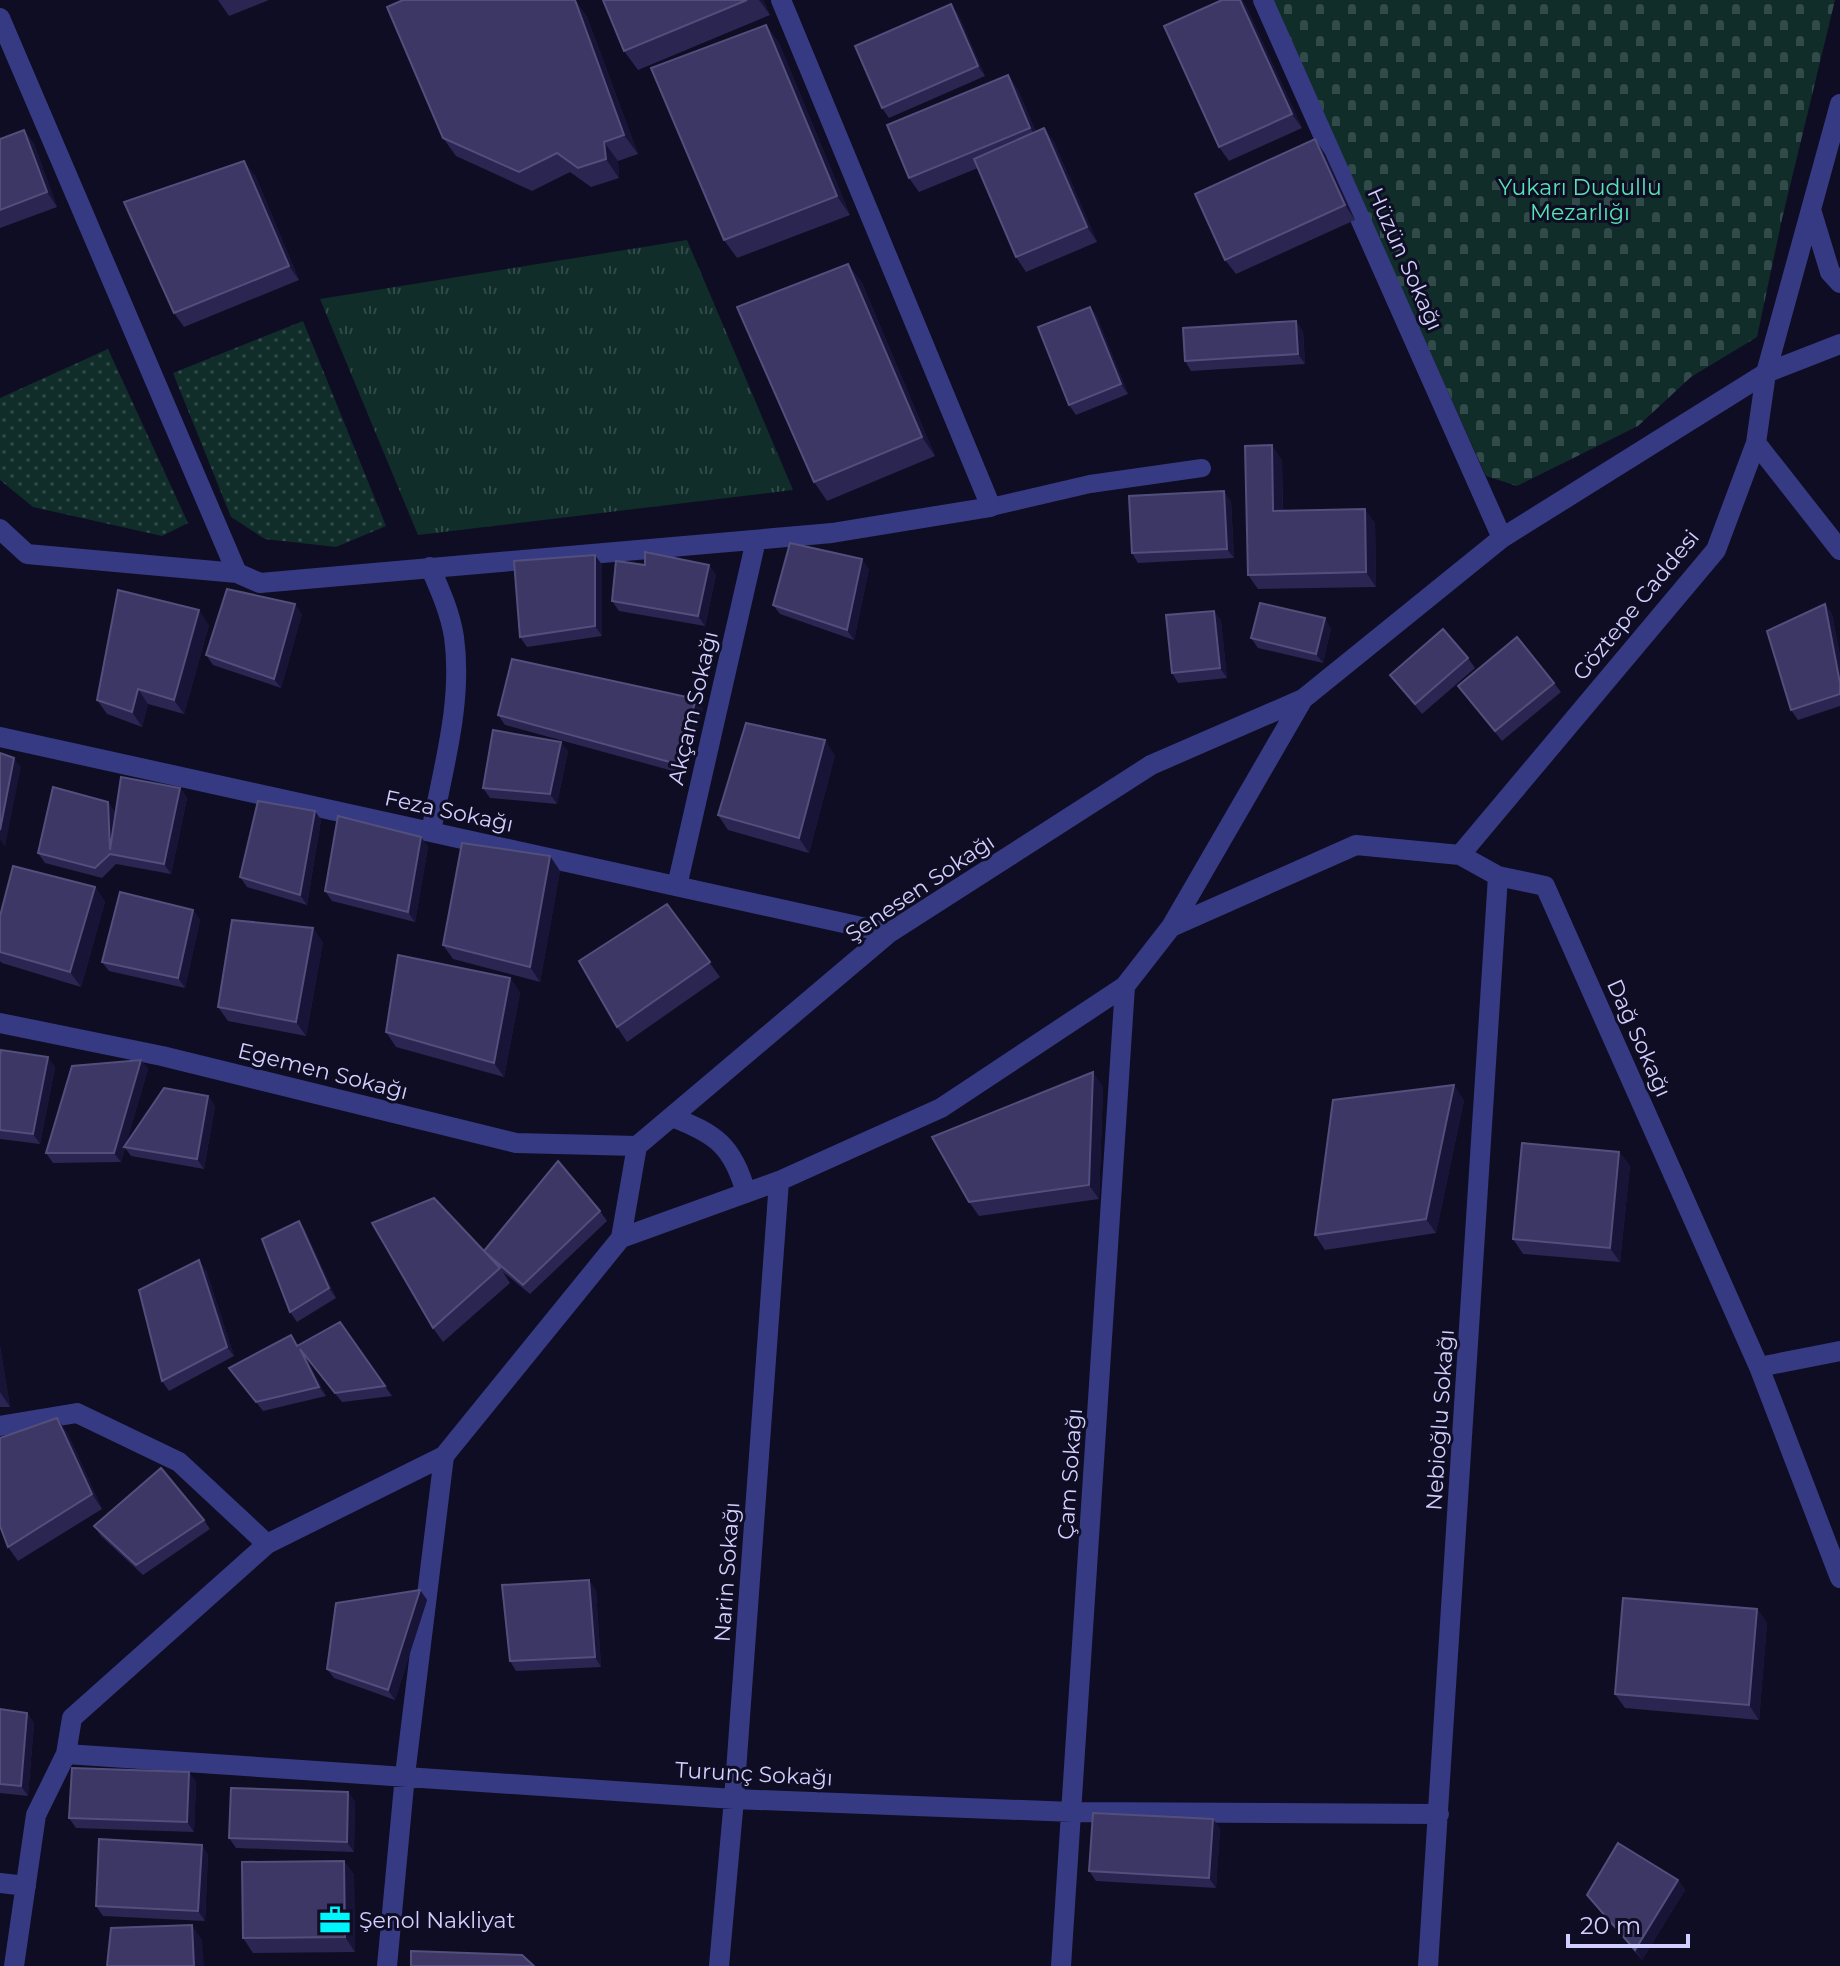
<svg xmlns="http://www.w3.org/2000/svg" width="1840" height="1966" viewBox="0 0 1840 1966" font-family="Montserrat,sans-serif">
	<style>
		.grass { fill: url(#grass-dots) }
		.cemetery { fill: url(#cemetery-stones) }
		.park { fill: url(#park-tufts) }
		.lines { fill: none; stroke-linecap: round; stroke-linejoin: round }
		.service { stroke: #363a83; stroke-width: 18 }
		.minor { stroke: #363a83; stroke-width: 20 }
		.wall { fill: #2a2551 }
		.shaded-wall { fill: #181437 }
		.building { fill: #3c3764; stroke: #534f7c; stroke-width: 2 }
		.labels { text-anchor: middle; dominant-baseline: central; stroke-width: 6; stroke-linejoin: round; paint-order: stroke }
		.park-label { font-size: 22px; fill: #57e3b4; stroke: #0f0d23 }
		.street-label { font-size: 22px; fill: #d0cfff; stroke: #0f0d23 }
		.poi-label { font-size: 22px; fill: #d0cfff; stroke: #0f0d23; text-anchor: start }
	</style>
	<defs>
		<pattern id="grass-dots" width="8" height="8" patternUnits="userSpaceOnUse" patternTransform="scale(2)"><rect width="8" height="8" fill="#102d29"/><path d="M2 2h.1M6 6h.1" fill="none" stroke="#324a49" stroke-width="1.8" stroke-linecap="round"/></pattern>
		<pattern id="cemetery-stones" width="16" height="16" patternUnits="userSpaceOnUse" patternTransform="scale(2)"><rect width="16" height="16" fill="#102d29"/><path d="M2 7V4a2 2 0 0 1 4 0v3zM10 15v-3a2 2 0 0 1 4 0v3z" fill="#324a49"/></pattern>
		<pattern id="park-tufts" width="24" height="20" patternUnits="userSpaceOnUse" patternTransform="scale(2)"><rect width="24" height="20" fill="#102d29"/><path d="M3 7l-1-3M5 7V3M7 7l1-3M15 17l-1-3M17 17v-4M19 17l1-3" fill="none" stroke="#324a49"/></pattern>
	</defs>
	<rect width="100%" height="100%" fill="#0f0d23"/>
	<path class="grass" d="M303 321 386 526 336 547 265 539 231 517 173 373Z
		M108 349 188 523 162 536 33 507 0 480V398Z"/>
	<path class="cemetery" d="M1271 0H1835L1782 219 1757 337 1691 377 1638 426 1517 486 1486 476Z"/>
	<path class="park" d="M687 240 793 490 418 535 320 299Z"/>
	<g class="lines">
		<path class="service" d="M991 507 1090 484 1202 468"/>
		<path class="minor" d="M1263 0 1502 538
			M0 18 237 573
			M1812 213 1830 272 1840 283
			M1756 443 1840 550
			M0 529 27 554 237 573 260 583 832 533 991 507 781 0
			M430 567C440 590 450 612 454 637 463 702 443 768 431 832
			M0 737 889 933
			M1460 855 1716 550 1756 443 1766 373 1840 104
			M677 886 756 540
			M1171 927 1356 845 1460 855 1498 876 1545 886 1759 1367 1840 1578
			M0 1023 162 1056 516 1143 637 1146
			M672 1117C716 1134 733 1146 746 1193
			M621 1238 637 1146 889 933 1151 765 1303 699
			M1759 1367 1840 1351
			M0 1426 77 1413 179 1462 267 1544
			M66 1754 734 1799 1073 1812 1439 1814
			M0 1883 26 1886
			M14 1966 36 1815 66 1754 72 1718 267 1544 444 1456 621 1238 779 1181 941 1108 1125 986 1171 927 1303 699 1502 538 1766 373 1840 344
			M387 1966 405 1775 444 1456
			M719 1966 734 1799 779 1181
			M1061 1966 1125 986
			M1428 1966 1498 876"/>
	</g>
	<path class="wall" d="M218 0H269L229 16Z
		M403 0H575L587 17 638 154 618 161 619 178 591 187 570 172 532 191 456 156 443 138Z
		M603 0H763L770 15 638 70 624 51Z
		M1222 0H1242L1247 8 1302 128 1229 161 1219 147Z
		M958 14 985 76 889 118 882 108Z
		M766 25 779 43 850 215 737 258 724 240Z
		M1008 75 1018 90 1036 132 1044 128 1054 142 1097 242 1026 272 1016 257 978 168 919 192 909 178Z
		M24 130 34 144 57 207 0 228V139Z
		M1315 139 1325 154 1355 220 1236 274 1225 260Z
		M255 175 299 280 184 327 174 313Z
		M848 264 862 283 935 456 827 501 814 482Z
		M1090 307 1097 317 1128 394 1076 415 1069 405Z
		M1303 331 1305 364 1191 371 1185 361Z
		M1282 460 1283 511 1375 523 1376 587 1258 589 1248 575Z
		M1231 501 1234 558 1138 563 1132 553Z
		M595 555 602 565V636L527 647 520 637Z
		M645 565H709L716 575 705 626 619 611 612 601Z
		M869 569 854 640 780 614 773 605Z
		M1825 604 1832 614 1840 656V706L1798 720 1791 710Z
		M1214 611 1221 621 1227 678 1178 683 1172 673Z
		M302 614 281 688 213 665 206 655Z
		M209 625 184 714 148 704 142 727 107 714 97 700Z
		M1331 628 1323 663 1258 648 1251 638Z
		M1468 658 1475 668 1422 714 1390 675Z
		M1554 683 1561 692 1502 741 1458 686Z
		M703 709 684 774 505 725 498 715Z
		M568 751 557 804 490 798 483 788Z
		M835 755 809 853 728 830 718 815Z
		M180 788 187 798 171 874 116 864 102 878 45 863 38 853 108 802 115 812V818Z
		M315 811 321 820 307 905 247 887 240 877Z
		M421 837 428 847 415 922 332 901 325 891Z
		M550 856 560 871 540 982 453 959 443 945Z
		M95 887 105 902 81 987 2 963 0 961V916Z
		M667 904 720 977 627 1042 617 1027Z
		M193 910 200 920 185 988 109 971 102 962Z
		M323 942 306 1036 228 1021 218 1007Z
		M510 978 520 993 504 1077 396 1047 386 1032Z
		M0 1056 55 1067 40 1144 0 1139Z
		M141 1060 148 1069 126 1144 208 1096 215 1106 204 1169 131 1156 125 1148 121 1162 53 1163 46 1153Z
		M1103 1087 1099 1199 979 1216 969 1202Z
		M1464 1100 1436 1233 1325 1250 1315 1235Z
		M1619 1152 1630 1166 1620 1262 1523 1254 1513 1239Z
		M600 1211 607 1221 530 1294 503 1272 510 1283 443 1342 433 1328 484 1251Z
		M299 1221 305 1230 336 1298 297 1322 290 1312Z
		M206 1270 234 1356 169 1391 162 1381Z
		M340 1322 392 1396 342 1402 307 1359 326 1396 263 1411 229 1368 298 1345Z
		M0 1346 10 1407H0Z
		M67 1432 102 1509 18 1561 8 1547Z
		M204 1520 210 1529 143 1575 101 1536 94 1526Z
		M420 1590 427 1600 395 1700 334 1678 327 1669Z
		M596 1590 601 1667 516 1671 510 1661Z
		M1757 1609 1767 1623 1759 1720 1625 1708 1615 1694Z
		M0 1709 27 1713 34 1723 28 1796 0 1793Z
		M189 1772 196 1782 194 1832 76 1828 69 1818Z
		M348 1792 355 1802 354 1852 236 1848 229 1838Z
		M1213 1819 1220 1829 1216 1888 1096 1881 1089 1871Z
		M208 1854 205 1921 103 1916 96 1906Z
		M344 1861 354 1875 355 1952 253 1953 243 1938Z
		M1678 1880 1685 1890 1642 1960 1594 1904 1587 1895Z"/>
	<path class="shaded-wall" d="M575 0 587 17 638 154 624 135Z
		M759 0H763L770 15Z
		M1240 0H1242L1247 8 1302 128 1292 114Z
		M951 4 958 14 985 76 978 66Z
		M766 25 779 43 850 215 837 196Z
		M1008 75 1018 90 1040 142 1030 128Z
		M1044 128 1054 142 1097 242 1087 227Z
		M24 130 34 144 57 207 47 192Z
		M1315 139 1325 154 1355 220 1345 205Z
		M604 142 618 161 619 178 606 159Z
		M244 161 255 175 299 280 289 266Z
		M848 264 862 283 935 456 922 437Z
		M1090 307 1097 317 1128 394 1121 384Z
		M1296 321 1303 331 1305 364 1298 354Z
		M1272 445 1282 460 1283 525 1273 511Z
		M1224 491 1231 501 1234 558 1227 549Z
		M1365 509 1375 523 1376 587 1366 572Z
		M595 555 602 565V636L595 626Z
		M862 559 869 569 854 640 847 630Z
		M709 565 716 575 705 626 698 616Z
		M295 604 302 614 281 688 274 679Z
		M1825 604 1832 614 1840 656V683Z
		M199 610 209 625 184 714 174 700Z
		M1214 611 1221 621 1227 678 1220 668Z
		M1325 618 1331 628 1323 663 1316 654Z
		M138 689 148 704 142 727 132 712Z
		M696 699 703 709 684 774 677 764Z
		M825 740 835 755 809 853 799 838Z
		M561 742 568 751 557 804 550 794Z
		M14 758 21 767 5 847 0 839V830Z
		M180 788 187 798 171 874 164 864Z
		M108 802 115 812 117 856 110 850Z
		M315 811 321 820 307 905 300 895Z
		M421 837 428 847 415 922 408 912Z
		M550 856 560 871 540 982 530 967Z
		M95 887 105 902 81 987 70 972Z
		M193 910 200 920 185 988 178 978Z
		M313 928 323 942 306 1036 296 1022Z
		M510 978 520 993 504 1077 494 1063Z
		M48 1057 55 1067 40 1144 33 1134Z
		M141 1060 148 1069 121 1162 114 1153Z
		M1093 1072 1103 1087 1099 1199 1089 1185Z
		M1454 1085 1464 1100 1436 1233 1426 1219Z
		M208 1096 215 1106 204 1169 197 1159Z
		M1619 1152 1630 1166 1620 1262 1610 1248Z
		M299 1221 305 1230 336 1298 329 1288Z
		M199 1260 206 1270 234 1356 227 1347Z
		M291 1335 307 1359 326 1396 319 1387Z
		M0 1346 10 1407 0 1392Z
		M57 1418 67 1432 102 1509 92 1494Z
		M589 1580 596 1590 601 1667 595 1657Z
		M420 1590 427 1600 395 1700 388 1690Z
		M1757 1609 1767 1623 1759 1720 1749 1705Z
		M27 1713 34 1723 28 1796 21 1786Z
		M189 1772 196 1782 194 1832 187 1822Z
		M348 1792 355 1802 354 1852 347 1842Z
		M1213 1819 1220 1829 1216 1888 1209 1878Z
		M202 1845 208 1854 205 1921 198 1911Z
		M344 1861 354 1875 355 1952 345 1937Z
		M1678 1880 1685 1890 1642 1960 1635 1950Z
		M192 1925 202 1940 204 1966H194Z"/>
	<path class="building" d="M403 0H575L624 135 604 142 606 159 578 168 557 153 519 172 443 138 387 7Z
		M603 0H747L624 51Z
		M1222 0H1240L1292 114 1219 147 1164 26Z
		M951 4 978 66 882 108 855 46Z
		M766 25 837 196 724 240 651 68Z
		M1008 75 1030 128 909 178 887 125Z
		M1044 128 1087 227 1016 257 974 159Z
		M24 130 47 192 0 210V139Z
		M1315 139 1345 205 1225 260 1195 194Z
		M244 161 289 266 174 313 124 202Z
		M848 264 922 437 814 482 737 307Z
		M1090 307 1121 384 1069 405 1038 327Z
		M1296 321 1298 354 1185 361 1183 328Z
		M1272 445 1273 511 1365 509 1366 572 1248 575 1245 446Z
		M1224 491 1227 549 1132 553 1129 496Z
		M790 543 862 559 847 630 773 605Z
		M645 552 709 565 698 616 612 601 616 561 645 565Z
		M595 555V626L520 637 514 561Z
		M227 589 295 604 274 679 206 655Z
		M118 590 199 610 174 700 138 689 132 712 97 700Z
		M1260 603 1325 618 1316 654 1251 638Z
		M1825 604 1840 683V694L1791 710 1767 631Z
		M1214 611 1220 668 1172 673 1166 615Z
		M1443 629 1468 658 1415 704 1390 675Z
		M1517 637 1554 683 1495 731 1458 686Z
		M512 659 696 699 677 764 498 715Z
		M746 723 825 740 799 838 718 815Z
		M493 730 561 742 550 794 483 788Z
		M0 753 14 758 0 830Z
		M121 777 180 788 164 864 110 854 95 868 38 853 53 787 108 802 110 850Z
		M258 801 315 811 300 895 240 877Z
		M338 816 421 837 408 912 325 891Z
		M462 843 550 856 530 967 443 945Z
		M13 866 95 887 70 972 0 952V916Z
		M120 892 193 910 178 978 102 962Z
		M667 904 710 962 617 1027 579 961Z
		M232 920 313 928 296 1022 218 1007Z
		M398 955 510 978 494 1063 386 1032Z
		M1 1050 48 1057 33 1134 0 1130V1056Z
		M141 1060 114 1153H46L72 1066Z
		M1093 1072 1089 1185 969 1202 932 1137Z
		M1454 1085 1426 1219 1315 1235 1333 1100Z
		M164 1088 208 1096 197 1159 124 1147Z
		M1522 1143 1619 1152 1610 1248 1513 1239Z
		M558 1161 600 1211 523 1285 484 1251Z
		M434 1198 500 1268 433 1328 372 1223Z
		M299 1221 329 1288 290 1312 262 1239Z
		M199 1260 227 1347 162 1381 139 1290Z
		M340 1322 385 1386 335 1393 300 1349 319 1387 256 1402 229 1368 291 1335 297 1346Z
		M57 1418 92 1494 8 1547 0 1526V1438Z
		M161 1468 204 1520 136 1565 94 1526Z
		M589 1580 595 1657 510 1661 502 1585Z
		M420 1590 388 1690 327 1669 336 1603Z
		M1623 1598 1757 1609 1749 1705 1615 1694Z
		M0 1709 27 1713 21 1786 0 1784Z
		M72 1768 189 1772 187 1822 69 1818Z
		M231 1788 348 1792 347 1842 229 1838Z
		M1093 1813 1213 1819 1209 1878 1089 1871Z
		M99 1839 202 1845 198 1911 96 1906Z
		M1618 1843 1678 1880 1635 1950 1587 1895Z
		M344 1861 345 1937 243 1938 242 1862Z
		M192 1925 194 1966H107L111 1928Z
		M411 1951 522 1955 534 1966H411Z"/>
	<defs>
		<symbol id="office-bare" viewBox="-9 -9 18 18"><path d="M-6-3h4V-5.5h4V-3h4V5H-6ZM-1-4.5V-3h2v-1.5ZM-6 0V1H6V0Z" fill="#00f6fa" stroke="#0f0d23" stroke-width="2.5" paint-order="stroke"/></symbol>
	</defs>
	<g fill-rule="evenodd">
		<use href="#office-bare" x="313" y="1898" width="44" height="44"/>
	</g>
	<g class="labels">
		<g class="park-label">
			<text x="1580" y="187">Yukarı Dudullu<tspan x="1580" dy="25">Mezarlığı</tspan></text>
		</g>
		<g class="street-label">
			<text transform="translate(1405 259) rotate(66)">Hüzün Sokağı</text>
			<text transform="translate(1636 605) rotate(-51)">Göztepe Caddesi</text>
			<text transform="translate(693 708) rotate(-77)">Akçam Sokağı</text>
			<text transform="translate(449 811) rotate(12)">Feza Sokağı</text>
			<text transform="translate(920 888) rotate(-34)">Şenesen Sokağı</text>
			<text transform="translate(1639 1038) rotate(66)">Dağ Sokağı</text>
			<text transform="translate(323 1071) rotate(14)">Egemen Sokağı</text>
			<text transform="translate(1440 1420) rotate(-86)">Nebioğlu Sokağı</text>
			<text transform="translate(1070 1474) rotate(-86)">Çam Sokağı</text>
			<text transform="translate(727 1572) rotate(-86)">Narin Sokağı</text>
			<text transform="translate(754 1774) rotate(3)">Turunç Sokağı</text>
		</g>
		<g class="poi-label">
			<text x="359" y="1920">Şenol Nakliyat</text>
		</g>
	</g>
	<path d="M1568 1934v12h120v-12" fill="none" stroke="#d0cfff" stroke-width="4"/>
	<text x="1580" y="1934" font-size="24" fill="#d0cfff" stroke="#0f0d23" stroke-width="6" paint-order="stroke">20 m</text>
</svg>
